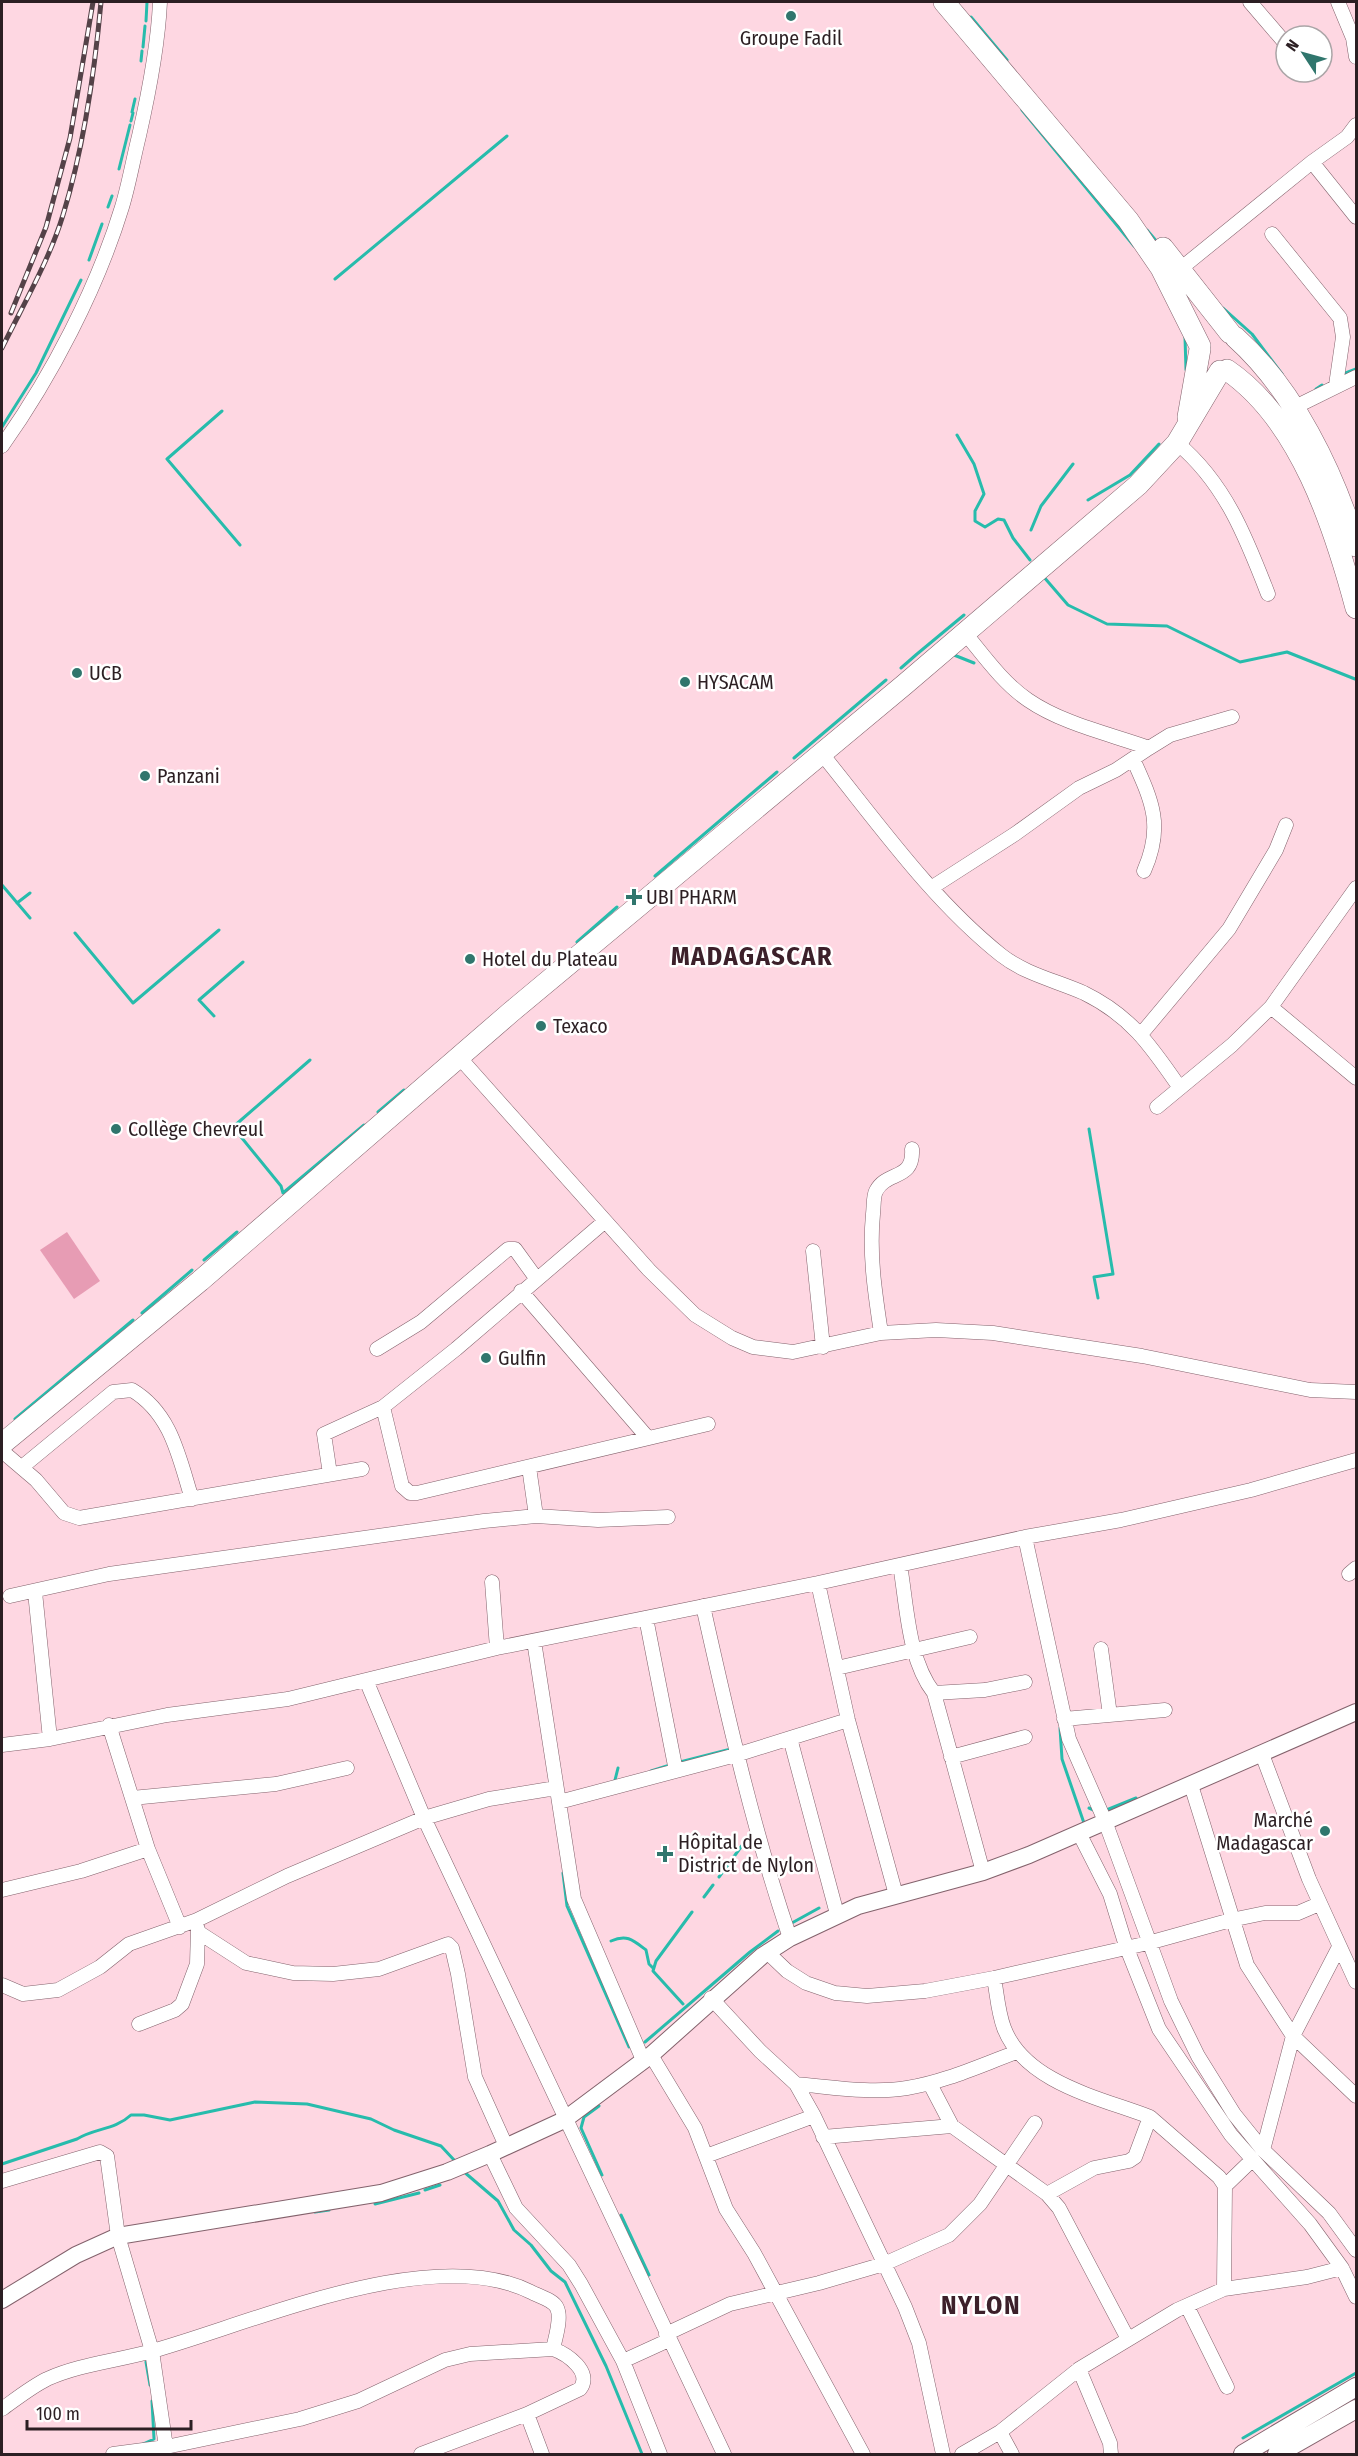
<svg xmlns="http://www.w3.org/2000/svg" width="1358" height="2456" viewBox="0 0 1358 2456" font-family="'Fira Sans Condensed',sans-serif">
	<style>
		.green { fill: #e79cb4 }
		.lines { fill: none; stroke-linecap: round; stroke-linejoin: round }
		.stream { stroke: #27bcac; stroke-width: 3 }
		.minor-casing { stroke: #83626c; stroke-width: 15 }
		.tertiary-casing { stroke: #83626c; stroke-width: 18 }
		.secondary-casing { stroke: #83626c; stroke-width: 20 }
		.primary-casing { stroke: #83626c; stroke-width: 22 }
		.minor { stroke: #fff; stroke-width: 14 }
		.tertiary { stroke: #fff; stroke-width: 16 }
		.secondary { stroke: #fff; stroke-width: 18 }
		.primary { stroke: #fff; stroke-width: 21 }
		.rail-casing { stroke: #544248; stroke-width: 5 }
		.rail { stroke: #fff; stroke-width: 3; stroke-dasharray: 9; stroke-linecap: butt }
		.poi-dot { fill: #30766d; stroke: #fff; stroke-width: 2 }
		.labels { text-anchor: middle; dominant-baseline: central; stroke-width: 5; stroke-linejoin: round; paint-order: stroke }
		.poi-label { font-size: 20px; fill: #2c1f23; stroke: #fff; text-anchor: start }
		.district-label { font-size: 26px; font-weight: bold; letter-spacing: 1.5px; fill: #3c202a; stroke: #fff }
	</style>
	<rect width="100%" height="100%" fill="#fed7e2"/>
	<path class="green" d="M67 1232 100 1281 74 1299 40 1250Z"/>
	<g class="lines">
		<path class="stream" d="M971 17 1007 60
			M146 21 147 2
			M143 47 145 26
			M141 61 142 51
			M1022 110 1134 246
			M132 112 135 99
			M131 121 133 113
			M119 169 130 125
			M108 207 112 196
			M1147 230 1158 243
			M89 260 102 224
			M335 279 507 136
			M1223 308 1252 334 1282 374
			M1185 337 1186 370
			M1343 374 1356 369
			M1316 389 1322 385
			M222 411 167 459 240 545
			M2 427 36 373 81 280
			M957 435 974 464 984 494 975 511V521L985 527 998 519 1004 520 1013 538 1030 560
			M1088 500 1130 475 1159 444
			M1031 530 1041 506 1073 464
			M1043 576 1068 605 1107 624 1167 626 1240 662 1287 652 1355 679
			M917 654 964 615
			M954 655 974 663
			M901 668 917 654
			M794 758 886 680
			M655 876 777 772
			M2 885 30 918
			M17 903 30 893
			M75 933 133 1003 219 930
			M577 942 617 907
			M214 1016 199 1000 243 962
			M310 1060 233 1127 281 1186 283 1193 364 1125
			M378 1112 404 1090
			M1089 1129 1113 1274 1094 1277 1098 1298
			M204 1260 237 1232
			M142 1313 192 1270
			M15 1419 133 1320
			M1060 1728 1062 1759 1085 1826
			M680 1762 731 1749
			M651 1771 670 1765
			M615 1780 618 1768
			M1089 1808 1096 1811
			M1104 1811 1136 1798
			M563 1873 567 1906 629 2047
			M719 1877 749 1836
			M704 1897 713 1885
			M790 1924 819 1908
			M611 1941C627 1934 633 1940 646 1950L649 1964 653 1968
			M683 2004 653 1971 656 1961 692 1912
			M645 2042 750 1952 778 1931
			M599 2106 584 2117 581 2128 602 2175
			M2 2164 77 2139C95 2128 115 2130 131 2115H144L170 2120 255 2102 307 2104 371 2119 394 2130 441 2146 455 2161
			M463 2171 498 2201 514 2230 531 2245 551 2271 565 2282 606 2366 642 2454
			M425 2190 440 2185
			M375 2204 419 2193
			M315 2212 329 2210
			M621 2215 649 2275
			M146 2362 150 2385
			M1243 2438 1356 2373
			M143 2444 154 2439 152 2401"/>
		<defs>
			<path id="minor" d="M1250 2 1286 44
				M1338 2 1353 38 1356 57
				M1356 125 1347 137 1312 162 1356 217
				M1272 234 1340 318 1343 337 1336 385
				M1179 270 1312 162
				M1293 408 1356 377
				M1177 443C1225 483 1246 537 1268 594
				M2 446C51 377 97 289 122 207 129 184 133 160 139 136 149 92 158 47 160 2
				M965 633C984 656 1003 683 1028 700 1063 724 1110 734 1149 748L1170 735 1232 717
				M822 754C878 823 931 899 1001 955 1025 974 1057 981 1084 993 1131 1016 1151 1046 1180 1088
				M1133 759C1152 801 1164 826 1144 871
				M931 888 1015 834 1079 788 1116 770 1149 748
				M1271 1007 1356 1078
				M1142 1033 1229 929 1276 850 1286 825
				M459 1057 649 1270 695 1315 732 1338 753 1347 793 1352 881 1333 936 1330 993 1333 1142 1356 1310 1390 1356 1392
				M1157 1107 1232 1045 1271 1007 1356 888
				M813 1251 823 1347
				M521 1291 648 1438
				M881 1333C875 1293 869 1255 873 1214 874 1207 873 1197 876 1191 887 1170 914 1181 912 1149
				M377 1349 421 1322 508 1249H515L536 1278
				M383 1407 402 1486 410 1493H417L708 1424
				M2 1451 36 1480 64 1513 79 1518 362 1469
				M22 1467 113 1392 132 1390C172 1414 179 1458 192 1499
				M529 1467 536 1516
				M330 1474 324 1434 383 1407 456 1349 604 1222
				M1025 1537 1069 1739 1105 1821 1171 2001 1198 2056 1234 2114 1263 2150 1329 2213 1356 2250
				M900 1565C907 1606 908 1660 934 1693L983 1872
				M1349 1574 1356 1568
				M492 1582 497 1648
				M818 1583 848 1720 896 1895
				M35 1592 50 1739
				M10 1596 109 1574 484 1521 536 1516 598 1520 668 1517
				M703 1606C728 1718 753 1829 790 1938
				M646 1618 676 1771
				M534 1641 574 1899 643 2060
				M1101 1649 1110 1715
				M837 1668 970 1637
				M366 1680 424 1818 724 2454
				M934 1693 985 1690 1025 1682
				M1064 1719 1165 1710
				M790 1738 837 1914
				M2 1745 50 1739 167 1715 288 1699 497 1648 818 1583 1025 1537 1121 1520 1251 1490 1356 1460
				M1262 1754 1309 1879 1356 1982
				M951 1757 1025 1737
				M1191 1785 1247 1965 1293 2036 1356 2096
				M132 1798 276 1784 347 1768
				M559 1802 736 1755 848 1720
				M1079 1833 1110 1894 1126 1946 1159 2029 1231 2135 1310 2224 1342 2268
				M148 1849 180 1927
				M2 1890 81 1871 148 1849 109 1725
				M198 1932 246 1963 293 1973 333 1974 379 1969 448 1944 452 1948 458 1974 475 2077 506 2146
				M767 1952 787 1971 806 1983 835 1993 867 1996 925 1991 994 1978 1148 1943 1231 1920 1265 1913H1298L1319 1904
				M994 1978C997 1994 998 2012 1004 2028 1025 2083 1101 2098 1150 2117L1135 2157 1129 2161 1094 2168 1047 2194
				M2 1985 23 1994 58 1990 100 1967 129 1944 197 1920 287 1876 424 1818 489 1799 556 1788
				M711 1998 760 2051 796 2084 814 2116 905 2307 919 2343 943 2454
				M139 2024 175 2010 182 2004 197 1964 198 1929
				M651 2055 695 2128 726 2209 754 2253 863 2454
				M796 2084C832 2087 871 2094 907 2088 945 2082 981 2065 1017 2052
				M930 2084 952 2126
				M1150 2117 1219 2177 1225 2186 1224 2289
				M823 2137 952 2126 1047 2194 1059 2208 1128 2339
				M1263 2150 1293 2036 1339 1947
				M490 2154 516 2208 569 2265 581 2284 623 2361 660 2454
				M706 2156 814 2116
				M2 2181 100 2152 107 2156 118 2236 152 2351 167 2454
				M1225 2186 1252 2160
				M1187 2306 1227 2387
				M666 2334 730 2304 819 2283 884 2264 949 2235 980 2204 1035 2123
				M623 2361 669 2340
				M1079 2369 1110 2443 1111 2454
				M2 2409C16 2399 31 2387 47 2379 80 2364 117 2361 152 2351 253 2323 432 2242 531 2292 538 2296 554 2300 557 2308 562 2318 555 2339 553 2349
				M527 2414 542 2454
				M1000 2432 1012 2454
				M113 2454 166 2447 300 2419 358 2401 445 2360 470 2354 553 2349C567 2354 593 2372 580 2389L527 2414 421 2454
				M962 2454 1000 2432 1079 2369 1177 2310 1224 2289 1307 2277 1342 2268 1356 2297"/>
			<path id="tertiary" d="M2 2300 76 2255 118 2236 381 2193 447 2172 490 2154 564 2120 651 2055 762 1956 790 1938 858 1906 983 1872 1029 1855 1356 1712"/>
			<path id="secondary" d="M1243 2454 1356 2387
				M1277 2454 1356 2409"/>
			<path id="primary" d="M944 2 1128 220 1161 268 1200 346
				M1163 248 1230 333
				M1235 337C1294 390 1333 471 1356 546
				M1227 370C1300 420 1334 526 1356 608
				M1188 417 1200 349
				M2 1444 200 1281 511 1012 904 685 1138 485 1177 443 1220 371"/>
		</defs>
		<use href="#minor" class="minor-casing"/>
		<use href="#tertiary" class="tertiary-casing"/>
		<use href="#secondary" class="secondary-casing"/>
		<use href="#primary" class="primary-casing"/>
		<use href="#minor" class="minor"/>
		<use href="#tertiary" class="tertiary"/>
		<use href="#secondary" class="secondary"/>
		<use href="#primary" class="primary"/>
		<defs>
			<path id="rail" d="M11 313 46 227 70 138 93 2
				M2 348C23 305 49 261 63 215 83 150 95 68 101 2"/>
		</defs>
		<use href="#rail" class="rail-casing"/>
		<use href="#rail" class="rail"/>
	</g>
	<g class="poi-dot">
		<circle cx="791" cy="16" r="6"/>
		<circle cx="77" cy="673" r="6"/>
		<circle cx="685" cy="682" r="6"/>
		<circle cx="145" cy="776" r="6"/>
		<path d="M631 888h6v6h6v6h-6v6h-6v-6h-6v-6h6z"/>
		<circle cx="470" cy="959" r="6"/>
		<circle cx="541" cy="1026" r="6"/>
		<circle cx="116" cy="1129" r="6"/>
		<circle cx="486" cy="1358" r="6"/>
		<circle cx="1325" cy="1831" r="6"/>
		<path d="M662 1845h6v6h6v6h-6v6h-6v-6h-6v-6h6z"/>
	</g>
	<g class="labels">
		<g class="poi-label">
			<text x="791" y="38" text-anchor="middle">Groupe Fadil</text>
			<text x="89" y="673">UCB</text>
			<text x="697" y="682">HYSACAM</text>
			<text x="157" y="776">Panzani</text>
			<text x="646" y="897">UBI PHARM</text>
			<text x="482" y="959">Hotel du Plateau</text>
			<text x="553" y="1026">Texaco</text>
			<text x="128" y="1129">Collège Chevreul</text>
			<text x="498" y="1358">Gulfin</text>
			<text x="1313" y="1820" text-anchor="end">Marché<tspan x="1313" dy="23">Madagascar</tspan></text>
			<text x="678" y="1842">Hôpital de<tspan x="678" dy="23">District de Nylon</tspan></text>
		</g>
		<g class="district-label">
			<text x="752" y="956">MADAGASCAR</text>
			<text x="981" y="2305">NYLON</text>
		</g>
	</g>
	<rect width="1358" height="2456" fill="none" stroke="#2c1f23" stroke-width="6"/>
	<g transform="translate(1304 54) rotate(306)"><circle r="28" fill="#ffffff" stroke="#aba5a7" stroke-width="1.5"/>
	<path d="M0-4.5L10 22L0 15L-10 22Z" fill="#30766d"/>
	<text y="-9" font-size="16" font-weight="bold" text-anchor="middle" fill="#2c1f23">N</text>
	</g>
	<path d="M27 2420v9h164v-9" fill="none" stroke="#2c1f23" stroke-width="3"/>
	<text x="36" y="2420" font-size="18" fill="#2c1f23" stroke="#ffffff" stroke-width="4.5" paint-order="stroke">100 m</text>
</svg>
